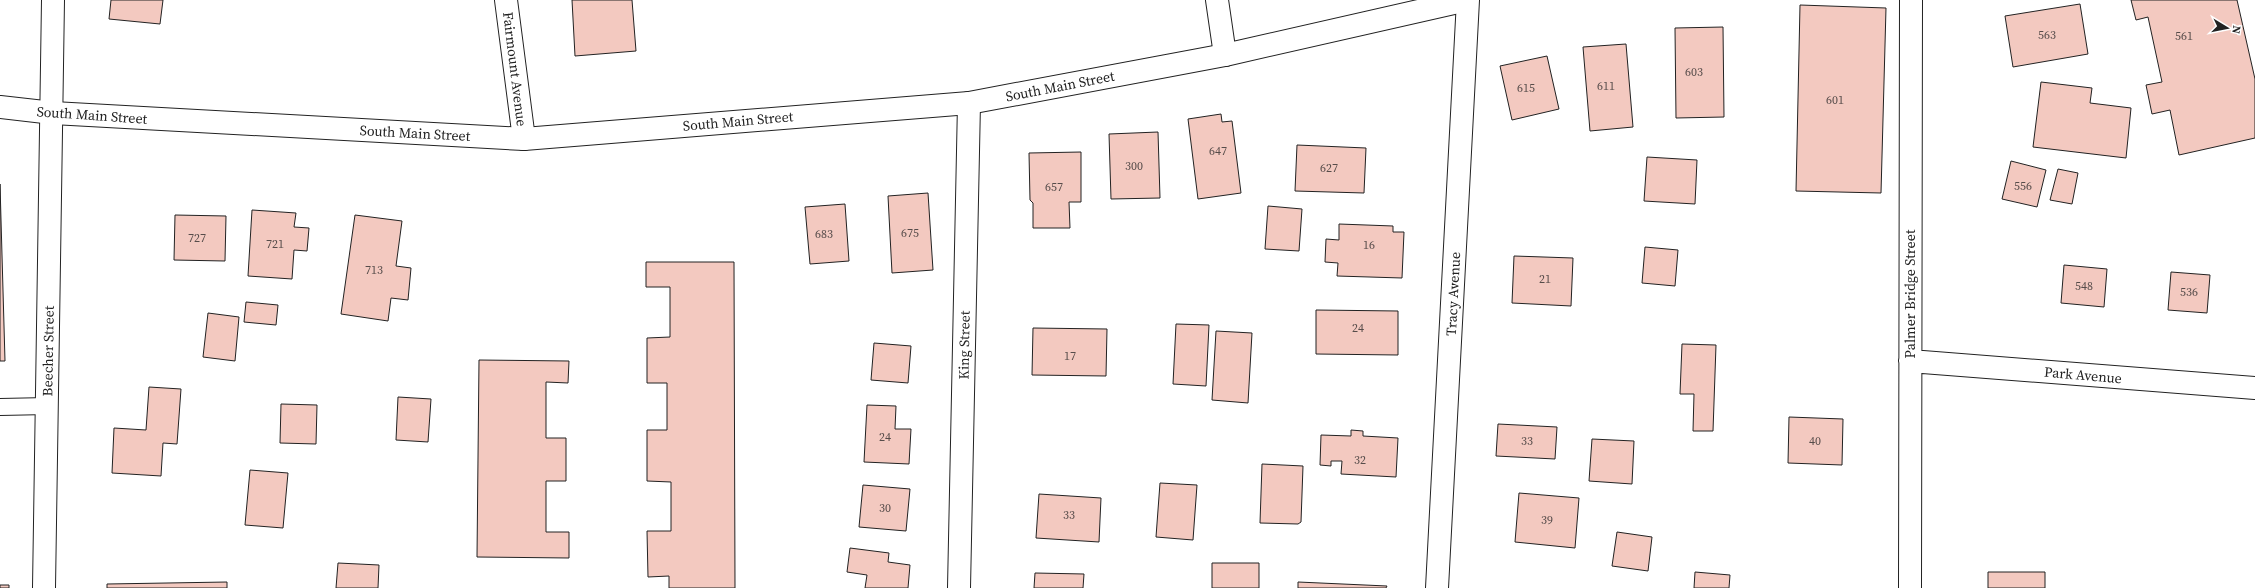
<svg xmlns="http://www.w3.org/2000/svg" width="2255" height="588" viewBox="0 0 2255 588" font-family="'Source Serif 4',serif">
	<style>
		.building { fill: #f3c9c0; stroke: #222 }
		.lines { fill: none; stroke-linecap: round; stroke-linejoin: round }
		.service-casing { stroke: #222; stroke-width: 18 }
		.minor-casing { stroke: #222; stroke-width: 24 }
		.secondary-casing { stroke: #222; stroke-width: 24 }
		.service { stroke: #fff; stroke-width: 16 }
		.minor { stroke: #fff; stroke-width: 22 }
		.secondary { stroke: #fff; stroke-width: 22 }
		.labels { text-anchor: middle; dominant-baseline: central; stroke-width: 3; stroke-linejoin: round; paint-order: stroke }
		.number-label { font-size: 12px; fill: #564c4a }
		.street-label { font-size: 14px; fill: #222; stroke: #fff }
	</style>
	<rect width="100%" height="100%" fill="#fff"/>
	<path class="building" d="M111 0H163L160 24 109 19Z
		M572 0H632L636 51 575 56Z
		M2131 0H2237L2255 79V138L2179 155 2170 110 2152 114 2146 85 2162 82 2148 17 2136 20Z
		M2080 4 2088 54 2013 67 2005 16Z
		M1800 5 1886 8 1881 193 1796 191Z
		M1723 27 1724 117 1676 118 1675 28Z
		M1626 44 1633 127 1590 131 1583 47Z
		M1547 56 1559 109 1512 120 1500 66Z
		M2041 82 2092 88 2090 103 2131 108 2126 158 2033 147Z
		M1221 114 1222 122 1232 121 1241 193 1198 199 1188 119Z
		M1158 132 1160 198 1111 199 1109 134Z
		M1297 145 1366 148 1364 193 1295 191Z
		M1081 152V202H1069L1070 228H1033V203L1030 200 1029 153Z
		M1647 157 1697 160 1695 204 1644 201Z
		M2011 161 2046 170 2037 207 2002 199Z
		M2058 169 2078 173 2072 204 2050 200Z
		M0 184 5 361H0Z
		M928 193 933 270 892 273 888 196Z
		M845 204 849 261 810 264 805 207Z
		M1268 206 1302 209 1299 251 1265 249Z
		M252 210 296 213 294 227 309 228 307 251 294 250 292 279 248 276Z
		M175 215 226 216 225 261 174 260Z
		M355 215 402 221 396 266 411 268 408 300 391 298 388 321 341 314Z
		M1339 224 1393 226V232H1404L1402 278 1337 276 1338 263 1325 262 1326 239 1339 240Z
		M1645 247 1678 250 1675 286 1642 283Z
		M1514 256 1573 258 1571 306 1512 303Z
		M646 262H734L735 588H669V576L648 577 647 531H671V482L647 481V430H667V383H647V338L670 337V287H646Z
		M2064 265 2107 269 2104 307 2061 303Z
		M2171 272 2210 275 2207 313 2168 310Z
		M246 302 278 305 276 325 244 322Z
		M1316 310 1398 311V355L1316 354Z
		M208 313 239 317 235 361 203 357Z
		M1176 324 1209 325 1206 386 1173 384Z
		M1033 328 1107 329 1106 376 1032 375Z
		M1216 331 1252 333 1248 403 1212 400Z
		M874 343 911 346 908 383 871 380Z
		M1682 344 1716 345 1713 431H1693L1694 394H1680Z
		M479 360 569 361 568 383 546 382V438H566V481H546V532H569V558L477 557Z
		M149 387 181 389 177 444 163 443 161 476 112 473 114 428 146 430Z
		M398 397 431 399 428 442 396 440Z
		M281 404 317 405 316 444 280 443Z
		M867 405 896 406 895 429H911L909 464 864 462Z
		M1789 417 1843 419 1842 465 1788 463Z
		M1498 424 1557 427 1555 459 1496 456Z
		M1351 430 1363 431V436L1398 438 1396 477 1341 474 1342 461H1331V466L1320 465 1321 435 1351 436Z
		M1592 439 1634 441 1632 484 1589 481Z
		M1262 464 1303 466 1301 522 1298 524 1260 523Z
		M250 470 288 473 283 528 245 525Z
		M1160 483 1197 485 1193 540 1156 537Z
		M863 485 910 489 906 531 859 527Z
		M1519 493 1579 498 1575 548 1515 542Z
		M1039 494 1101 498 1099 542 1036 538Z
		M1617 532 1652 537 1648 571 1612 566Z
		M850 548 889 553 888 562 910 565 908 588H865L867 575 847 572Z
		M338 563 379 565 378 588H336Z
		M1212 563H1259V588H1212Z
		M1695 572 1730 575 1729 588H1694Z
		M1988 572H2045V588H1988Z
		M1035 573 1084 574 1083 588H1034Z
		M227 582V588H107V584Z
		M1298 582 1387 586 1386 588H1298Z
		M0 585H9V588H0Z"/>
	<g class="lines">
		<defs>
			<path id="service" d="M0 407 48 406"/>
			<path id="minor" d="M506 0 524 139
				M1217 0 1225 55
				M1910 361 2255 388
				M44 588 53 0
				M959 588 969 103
				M1437 588 1468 0
				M1910 588 1911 0"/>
			<path id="secondary" d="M0 107 53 113 524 139 598 133 969 103 1225 55 1467 0"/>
		</defs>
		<use href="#service" class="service-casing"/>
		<use href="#minor" class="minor-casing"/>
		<use href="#secondary" class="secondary-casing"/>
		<use href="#service" class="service"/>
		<use href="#minor" class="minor"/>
		<use href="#secondary" class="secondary"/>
	</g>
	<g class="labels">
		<g class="number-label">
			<text x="2047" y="35">563</text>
			<text x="2184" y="36">561</text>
			<text x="1694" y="72">603</text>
			<text x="1606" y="86">611</text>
			<text x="1526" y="88">615</text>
			<text x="1835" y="100">601</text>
			<text x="1218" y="151">647</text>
			<text x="1134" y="166">300</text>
			<text x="1329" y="168">627</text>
			<text x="2023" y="186">556</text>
			<text x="1054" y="187">657</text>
			<text x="910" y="233">675</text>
			<text x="824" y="234">683</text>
			<text x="197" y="238">727</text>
			<text x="275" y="244">721</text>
			<text x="1369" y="245">16</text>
			<text x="374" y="270">713</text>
			<text x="1545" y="279">21</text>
			<text x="2084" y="286">548</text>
			<text x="2189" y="292">536</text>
			<text x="1358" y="328">24</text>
			<text x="1070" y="356">17</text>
			<text x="885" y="437">24</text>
			<text x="1527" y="441">33</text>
			<text x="1815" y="441">40</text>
			<text x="1360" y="460">32</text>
			<text x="885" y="508">30</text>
			<text x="1069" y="515">33</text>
			<text x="1547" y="520">39</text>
		</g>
		<g class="street-label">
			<text transform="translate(515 69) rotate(83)">Fairmount Avenue</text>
			<text transform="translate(1060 86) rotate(-11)">South Main Street</text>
			<text transform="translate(92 115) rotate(4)">South Main Street</text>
			<text transform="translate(738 121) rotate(-5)">South Main Street</text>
			<text transform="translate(415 133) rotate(3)">South Main Street</text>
			<text transform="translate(1453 294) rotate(-87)">Tracy Avenue</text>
			<text transform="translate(1910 294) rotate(-90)">Palmer Bridge Street</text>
			<text transform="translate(964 345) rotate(-89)">King Street</text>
			<text transform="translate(48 351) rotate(-89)">Beecher Street</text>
			<text transform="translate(2083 375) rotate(5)">Park Avenue</text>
		</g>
	</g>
	<g transform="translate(2227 28) rotate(100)" stroke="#ffffff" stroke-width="3" paint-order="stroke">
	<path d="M0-3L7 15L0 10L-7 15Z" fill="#222222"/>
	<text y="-6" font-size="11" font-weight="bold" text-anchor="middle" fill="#222222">N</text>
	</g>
</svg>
